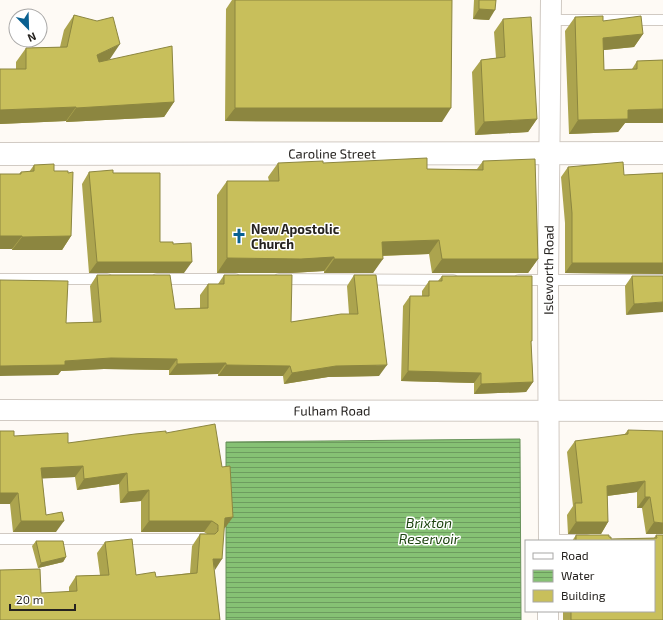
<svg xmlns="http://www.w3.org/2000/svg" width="663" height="620" viewBox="0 0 663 620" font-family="'Exo 2',sans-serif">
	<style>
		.water { fill: url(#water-rules); stroke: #69925b }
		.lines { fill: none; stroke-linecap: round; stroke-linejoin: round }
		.service-casing { stroke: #d1cac3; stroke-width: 12 }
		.minor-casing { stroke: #d1cac3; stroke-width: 22 }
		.tertiary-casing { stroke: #d1cac3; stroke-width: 24 }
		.service { stroke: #fff; stroke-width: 10 }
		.minor { stroke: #fff; stroke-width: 20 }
		.tertiary { stroke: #fff; stroke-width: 22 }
		.wall { fill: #aca44e }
		.shaded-wall { fill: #8c8640 }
		.building { fill: #c8bf5b; stroke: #8c8640 }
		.labels { text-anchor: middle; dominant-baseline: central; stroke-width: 3; stroke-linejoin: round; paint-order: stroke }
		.street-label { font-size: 13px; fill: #262320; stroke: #fff }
		.poi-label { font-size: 13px; font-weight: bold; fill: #262320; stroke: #fff; text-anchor: start }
		.water-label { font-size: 14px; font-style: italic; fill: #1e4510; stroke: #fff }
	</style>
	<defs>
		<pattern id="water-rules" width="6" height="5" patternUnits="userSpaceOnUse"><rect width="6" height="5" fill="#86c174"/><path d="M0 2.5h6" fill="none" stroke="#6d9c5f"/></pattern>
	</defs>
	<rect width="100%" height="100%" fill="#fefaf5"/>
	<path class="water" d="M520 439 521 620H226V442Z"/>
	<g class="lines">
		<defs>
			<path id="service" d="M551 20H663
				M0 279H107
				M157 279H235
				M279 279 453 280
				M519 280H663
				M0 539H204
				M549 540H587"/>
			<g id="minor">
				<path id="s1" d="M0 410 663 411"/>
				<path id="s2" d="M549 541 548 280 551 0"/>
				<path d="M548 620V611"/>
			</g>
			<g id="tertiary">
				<path id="s3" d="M0 154 663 153"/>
			</g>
		</defs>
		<use href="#service" class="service-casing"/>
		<use href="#minor" class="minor-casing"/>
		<use href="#tertiary" class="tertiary-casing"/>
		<use href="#service" class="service"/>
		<use href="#minor" class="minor"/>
		<use href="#tertiary" class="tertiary"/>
	</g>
	<path class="wall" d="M232 0H452L442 122 225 121 226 9Z
		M474 0H496L489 20 473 19Z
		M74 15 110 59 107 60 174 102 164 117 66 122V121L0 124V69H16V62L26 48 60 47 64 30Z
		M575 17 603 21 643 34 634 47 604 50V70L632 69 637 61 663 60V123H625L618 132 569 134 565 31Z
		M503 19 537 119 528 132 475 135 472 72 481 60 496 58 494 32Z
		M483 161 538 259 528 273H432L429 254 383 256 373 273H324V271L291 273H217V195L227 181H269L268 177 278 163H323L427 169H477Z
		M34 165 54 171 71 236 62 250H12L19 174 21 172H29Z
		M568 167 624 175 663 173V274L565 273V223L561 177Z
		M89 172 113 173 160 242 173 244 184 273H89L82 184Z
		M97 275 175 309 200 308V295L208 284H218L224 275 291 322 349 314 347 286 354 275 379 376 328 377 284 384 283 376H218V374L169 375V370L104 369 61 371 58 375 66 323 93 322 90 286Z
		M442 276 531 342 533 382 526 392 474 394V383L401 381 403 306 410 296H422V291L429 281H438Z
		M632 276H663L626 315 625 286Z
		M628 430 663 534H646L642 508H637V492L607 496 608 522 601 534H568L567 515 573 506 567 452 575 441 624 435Z
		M166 433 222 467 233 517 224 528 214 570 220 620 41 593 69 592V587L76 576 100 575 97 553 105 542 136 575 156 577 190 573 192 546 200 534H207L204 532H141V501L120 503 119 484 77 490 75 477 42 478 46 515 56 532H13L10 504 14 436 68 443Z
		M576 535 609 537 611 539 654 538 656 535 663 620H563V611H654V541H572Z
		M36 541 66 557 63 562 38 568 32 546Z"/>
	<path class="shaded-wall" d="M479 9 495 10 489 20 473 19Z
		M643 34 634 47 594 51 603 38Z
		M120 44 110 59 87 70 97 55Z
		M174 102 164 117 66 122 76 108Z
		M76 107 66 121 0 124V110Z
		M235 108H451L442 122 225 121Z
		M663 109V123H625L618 132 569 134 578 120 628 110Z
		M537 119 528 132 475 135 484 122Z
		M0 236H22L12 249H0Z
		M71 236 62 250H12L22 237Z
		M439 240 429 254 372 256 382 242Z
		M334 257 324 271 291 273H217L227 258Z
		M334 259H383L373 273H324Z
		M442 259H538L528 273H432Z
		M97 262H192L184 273H89Z
		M572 263H663V274L565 273Z
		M663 302V312L626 315 634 304Z
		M111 358 177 359 169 370 104 369 61 371 58 375 0 376V366L65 361Z
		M226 363 218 374 169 375 177 364Z
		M226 365 290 366 283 376H218Z
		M387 365 379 376 328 377 284 384 292 373 336 366Z
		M408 371 481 373 474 383 401 381Z
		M533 382 526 392 474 394 481 384Z
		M83 466 75 477 33 479 41 468Z
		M127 473 119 484 77 490 84 479Z
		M645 481 637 492 599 497 607 486Z
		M149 490 141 501 120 503 128 492Z
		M0 493H18L10 504H0Z
		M645 497H650L642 508H637Z
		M233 517 225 528 217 529 225 518Z
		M21 521H64L56 532H13Z
		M149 521H212L204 532H141Z
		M576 522H608L601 534H568Z
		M654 522 663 523V534H646Z
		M66 557 63 562 38 568 41 563Z
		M213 559H222L215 570Z"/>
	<path class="building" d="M235 0H452L451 108H235Z
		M479 0H496L495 10 479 9Z
		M74 15 97 21 113 17 120 44 97 55 99 62 172 46 174 102 76 108V107L0 110V69H26V48L67 47Z
		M603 16V21L641 16 643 34 603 38 604 70 637 69V61L663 60V109L628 110V119L578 120 575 17Z
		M531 17 537 119 484 122 481 60 505 57 503 19Z
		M427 158V169L483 170V161L535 159 538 259H442L439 240 382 242 383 259H334V257L301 259 227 258V181H279L278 163 323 161V163Z
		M623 162 624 175 663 173V263H572V213L568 167Z
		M54 164V171H68V173L73 172 71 236 22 237V236H0V174H21V172L34 171V165Z
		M113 170V173H160V242H173V244L191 243 192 262H97L89 172Z
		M97 275H170L175 309 208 308V284H224V275H292L291 322 341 314H358L354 275H376L387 365 336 366 292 373 290 366 226 365V363L177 364V359L111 358 65 361V365L0 366V280L68 281 66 323 101 322Z
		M442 276H532V341H531L533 382 481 384V373L408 371 410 296H429V281H442Z
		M632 276H663V302L634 304Z
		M215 424 222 467 230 466 233 517 225 518 222 559H213L220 620H0V570L40 569 41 593 77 591 76 576 109 575 105 542 132 539 136 575 155 572 156 577 197 573 200 534H215L218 531V525L212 521H149V490L128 492 127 473 84 479 83 466 41 468 46 515 62 512 64 521H21L18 493H0V431H14V436L68 433V443L135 434 166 431V433Z
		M628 430 663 431V523L654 522 650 497H645V481L607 486 608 522H576L575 503H582L575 441 628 434Z
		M576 535H609V537H611V539L657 538 656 535H663V620H571V611H654V541H576Z
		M36 541H63L66 557 41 563Z"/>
	<defs>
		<symbol id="church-bare" viewBox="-9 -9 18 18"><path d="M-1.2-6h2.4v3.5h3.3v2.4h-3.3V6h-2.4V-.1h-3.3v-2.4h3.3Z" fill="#096091" stroke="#fff" stroke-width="2.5" paint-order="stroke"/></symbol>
	</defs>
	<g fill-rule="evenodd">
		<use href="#church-bare" x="228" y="225" width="22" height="22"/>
	</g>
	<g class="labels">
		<g class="street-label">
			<text stroke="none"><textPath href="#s3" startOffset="332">Caroline Street</textPath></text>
			<text stroke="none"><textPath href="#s2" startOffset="271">Isleworth Road</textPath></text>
			<text stroke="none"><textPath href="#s1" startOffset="332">Fulham Road</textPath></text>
		</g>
		<g class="poi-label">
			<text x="251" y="229">New Apostolic<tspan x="251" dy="15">Church</tspan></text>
		</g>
		<g class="water-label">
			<text x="429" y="522">Brixton<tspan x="429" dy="16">Reservoir</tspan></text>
		</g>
	</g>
	<rect x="525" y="540" width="130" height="72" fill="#ffffff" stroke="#a8a7a6"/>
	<rect x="533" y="553" width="20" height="6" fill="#ffffff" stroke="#a8a7a6"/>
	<text x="561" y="560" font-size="12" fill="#262320">Road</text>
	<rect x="533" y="570" width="20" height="12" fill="url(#water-rules)" stroke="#a8a7a6"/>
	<text x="561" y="580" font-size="12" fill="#262320">Water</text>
	<rect x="533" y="590" width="20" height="12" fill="#c8bf5b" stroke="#a8a7a6"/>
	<text x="561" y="600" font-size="12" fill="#262320">Building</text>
	<g transform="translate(28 28) rotate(157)"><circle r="19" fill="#ffffff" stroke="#a8a7a6"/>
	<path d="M0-3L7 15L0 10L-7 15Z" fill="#096091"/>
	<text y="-6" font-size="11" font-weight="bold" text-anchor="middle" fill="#262320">N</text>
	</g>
	<path d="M10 604v6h65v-6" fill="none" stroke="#262320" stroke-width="2"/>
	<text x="16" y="604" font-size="12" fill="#262320" stroke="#ffffff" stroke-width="3" paint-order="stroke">20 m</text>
</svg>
